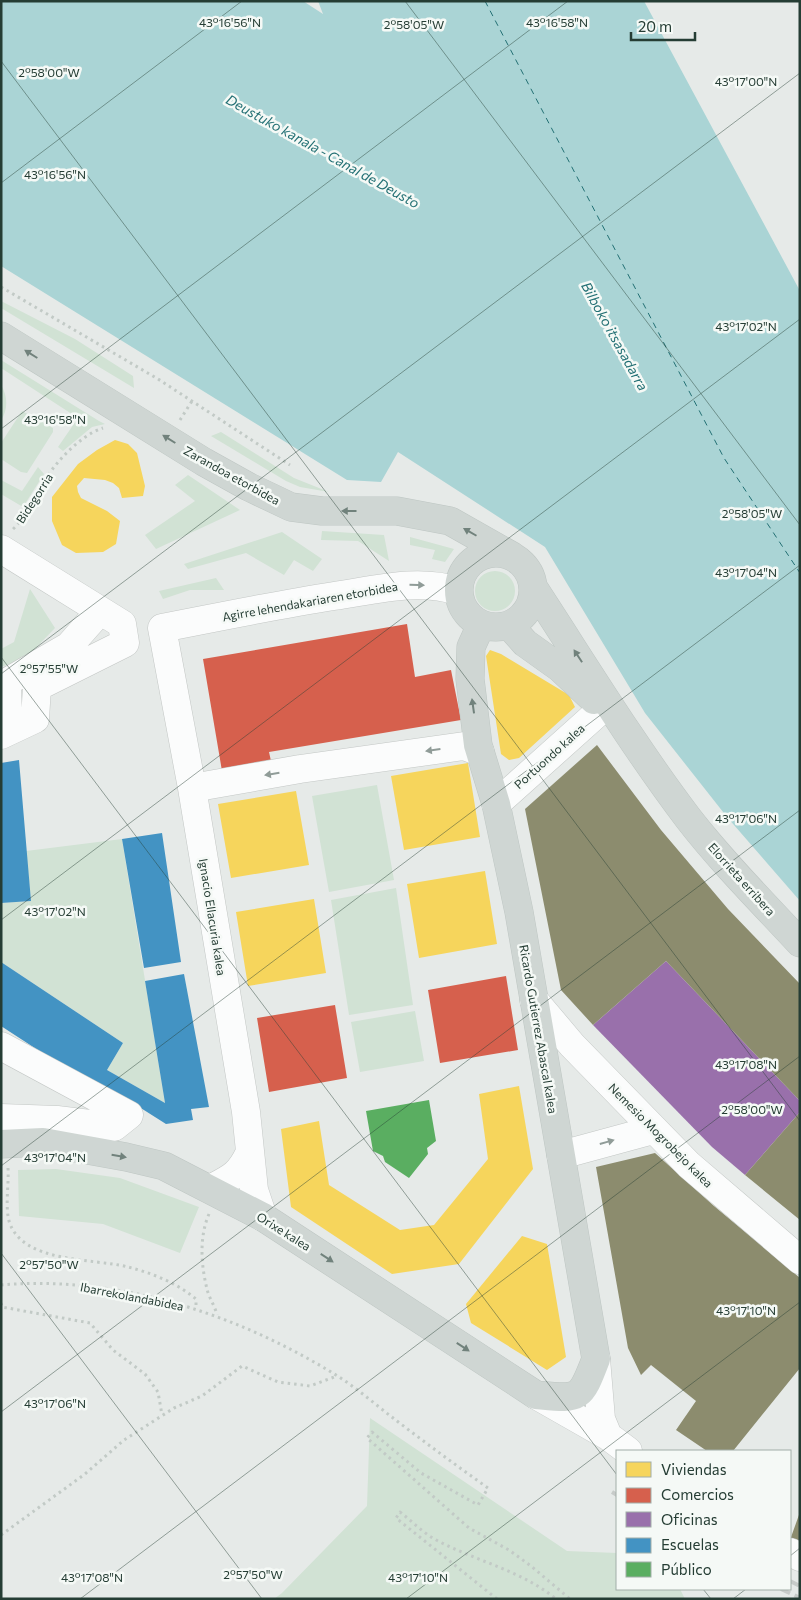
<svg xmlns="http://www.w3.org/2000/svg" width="801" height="1600" viewBox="0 0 801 1600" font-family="Commissioner,sans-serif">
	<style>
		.green { fill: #d1e2d4 }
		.water { fill: #aad4d5 }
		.homes { fill: #f6d55c }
		.shops { fill: #d6604d }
		.offices { fill: #9970ab }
		.schools { fill: #4393c3 }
		.public { fill: #5aae61 }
		.industry { fill: #8c8c6e }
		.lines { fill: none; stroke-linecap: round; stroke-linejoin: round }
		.ferry { stroke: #237074; stroke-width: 1; stroke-dasharray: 6 5; stroke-linecap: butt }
		.minor-casing { stroke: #c3c7c5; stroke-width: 29 }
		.major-casing { stroke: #bec6c3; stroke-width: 29 }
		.path { stroke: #c2cac6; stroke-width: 3; stroke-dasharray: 2.5 4; stroke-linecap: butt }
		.minor { stroke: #fbfcfc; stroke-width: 28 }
		.major { stroke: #cfd6d3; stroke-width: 28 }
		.rail { stroke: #c7cbc9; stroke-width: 4; stroke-dasharray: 10 5; stroke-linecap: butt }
		.path-bridge { stroke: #c2cac6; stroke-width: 3; stroke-dasharray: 2.5 4; stroke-linecap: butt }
		.oneway { fill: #71827c }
		.oneway2 { fill: #909c98 }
		.ticks { fill: none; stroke: #253d34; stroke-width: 1; stroke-opacity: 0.45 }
		.labels { text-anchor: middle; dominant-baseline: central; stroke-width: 5; stroke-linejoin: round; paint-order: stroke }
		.street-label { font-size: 12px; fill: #253d34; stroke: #f5f9f6 }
		.water-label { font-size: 14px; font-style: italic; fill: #237074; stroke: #f5f9f6 }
		.ticks-label { font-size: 12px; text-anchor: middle; fill: #253d34; stroke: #f5f9f6; stroke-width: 5; stroke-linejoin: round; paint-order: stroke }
	</style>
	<rect width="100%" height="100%" fill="#e6eae8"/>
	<path class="green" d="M1 301 75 339 133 376 134 388 1 308Z
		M1 360 99 421 105 424 92 427 63 451 58 447 78 418 1 368Z
		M1 385C8 396 8 410 1 420Z
		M22 411 53 428V432L27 473 21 472 1 459V443Z
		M221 432 294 478 329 492 300 487 286 481 211 436Z
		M38 467 44 474 23 507 1 494V480L22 491Z
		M188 475 240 510 156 549 145 535 195 501 175 485Z
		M322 531 384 535 389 561 358 541 321 540Z
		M282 532 322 559 313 571 294 560 284 575 246 553 188 569 184 564Z
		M410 537 454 549 445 562 432 559 435 550 410 545Z
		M475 591a20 20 0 1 1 40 0a20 20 0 1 1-40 0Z
		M216 578 224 590H190L163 599 159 591Z
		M30 589 55 628 26 658 1 667V649L14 642Z
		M377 785 394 880 329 892 312 796Z
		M122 839 165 1103 107 1070 123 1043 1 962V903L31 901 26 851Z
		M396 888 413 1005 349 1015 331 900Z
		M415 1011 424 1061 360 1072 351 1022Z
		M56 1169 120 1178 199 1207 180 1253 103 1224 19 1216 18 1170Z
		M370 1418 567 1551 617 1553V1589H680L685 1599H274L282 1593 367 1506Z"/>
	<path class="water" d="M1 1H303L323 14 318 1H644L800 291V901L727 817 645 713 545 547 398 452 381 482 347 480 1 266Z"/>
	<path class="homes" d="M115 440 128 444 137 453 145 486 143 496 122 498 119 488 113 483 105 480 84 478 77 486 78 492 81 498 107 511 120 521 116 544 103 552 76 553 62 545 52 521V497L78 464 97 450Z
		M490 650 501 654 569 695 575 707 519 758 509 760 501 754 486 656Z
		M468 763 480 837 404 850 391 776Z
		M296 791 309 865 231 878 218 804Z
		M485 871 497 944 419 958 407 884Z
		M314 899 326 973 248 986 236 912Z
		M519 1086 533 1169 459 1264 392 1274 291 1207 281 1129 319 1121 329 1185 400 1230 434 1225 488 1159 479 1094Z
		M522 1236 547 1244 566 1357 547 1370 471 1323 466 1304Z"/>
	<path class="shops" d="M407 624 415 677 451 670 461 720 269 752 271 761 222 771 203 659Z
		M506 976 518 1050 440 1063 428 990Z
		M335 1005 347 1078 269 1092 257 1018Z"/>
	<path class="offices" d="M666 961 800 1101V1112L745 1175 712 1147 593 1025Z"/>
	<path class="schools" d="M19 760 31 901 1 903V763Z
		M162 833 181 962 144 968 122 839Z
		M1 962 123 1043 107 1070 165 1103 145 981 184 974 209 1107 191 1109 193 1120 166 1124 125 1098 113 1099 1 1026Z"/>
	<path class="public" d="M429 1100 436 1141 427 1148 428 1154 409 1178 385 1162 383 1156 373 1151 366 1111Z"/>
	<path class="industry" d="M597 745 661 830 728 909 800 984V1101L666 961 593 1025 561 990 525 809Z
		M800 1112V1220L745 1175Z
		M655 1153 714 1206 800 1278V1368L733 1451H707L676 1430 696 1401 651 1365 641 1375 628 1348 596 1167Z
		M800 1512V1545L790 1540Z"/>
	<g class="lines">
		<path class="ferry" d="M485 1 724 458 800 573"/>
		<defs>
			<path id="minor" d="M1 549 122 624 125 643 37 687 35 719 1 735
				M162 628 192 788 246 1112 254 1190 263 1217
				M162 628C219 617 276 605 334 596 375 590 418 578 458 591
				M1 723 8 720 7 682 69 646 99 612
				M192 788 300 769 464 746 480 752
				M496 804 603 708
				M534 1000 572 1045 689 1165 800 1260
				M1 1046 129 1115 114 1127 57 1120 1 1118
				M561 1155 653 1130
				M210 1189C231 1178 239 1175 249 1154
				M596 1359 601 1419 608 1436
				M536 1395 608 1436 628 1451
				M790 1552 800 1557"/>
			<path id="major" d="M1 336 204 462 249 487 291 507 322 511H397L450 521 512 556
				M459 590a37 37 0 1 1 74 0a37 37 0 1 1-74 0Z
				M533 587C584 665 632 744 688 818 722 862 762 902 800 943
				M509 625 525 643 560 668 594 700
				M1 1144 43 1142 126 1157 164 1166 263 1217 536 1395C580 1399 580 1401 596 1359L519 912 496 804 478 745 470 679 471 647 481 625"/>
		</defs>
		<use href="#minor" class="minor-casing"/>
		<use href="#major" class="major-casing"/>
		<path class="path" d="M1 287 158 379 290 465
			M180 420 192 401
			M13 529C25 518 30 505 38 491 51 467 78 436 103 428
			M8 1168C9 1185 5 1205 9 1221 22 1264 94 1258 128 1267 152 1273 177 1283 196 1299V1309
			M209 1214C199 1237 201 1265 207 1289 209 1298 215 1306 217 1315
			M1 1285C119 1275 237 1314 336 1375 357 1388 377 1406 397 1421 427 1444 457 1466 488 1488L478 1505 421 1473 372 1432 367 1438 469 1528 509 1550 531 1566 570 1599
			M1 1303 2 1307 90 1323 113 1350 145 1374 158 1392 162 1415
			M1 1535 85 1474 124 1440 174 1408 202 1396 242 1366 278 1382 310 1386 337 1376"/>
		<use href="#minor" class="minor"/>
		<use href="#major" class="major"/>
		<path class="rail" d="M616 1483H617
			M612 1492 617 1495
			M790 1581 800 1586
			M781 1589 800 1598"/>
		<path class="path-bridge" d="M497 1599 396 1518 400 1512C413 1522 425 1535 440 1542 479 1562 522 1571 556 1599"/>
	</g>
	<defs><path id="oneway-solid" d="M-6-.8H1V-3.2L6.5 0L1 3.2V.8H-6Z" transform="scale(1.25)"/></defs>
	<g class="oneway">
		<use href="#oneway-solid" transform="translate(31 354) rotate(-148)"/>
		<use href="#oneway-solid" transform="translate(169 439) rotate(-148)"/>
		<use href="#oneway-solid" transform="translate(349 511) rotate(180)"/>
		<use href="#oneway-solid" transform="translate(470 532) rotate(-150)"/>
		<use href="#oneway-solid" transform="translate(578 656) rotate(-123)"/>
		<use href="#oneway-solid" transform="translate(473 706) rotate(-98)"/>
		<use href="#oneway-solid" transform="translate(119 1156) rotate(10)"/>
		<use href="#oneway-solid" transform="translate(327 1258) rotate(33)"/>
		<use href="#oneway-solid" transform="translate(463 1347) rotate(33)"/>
	</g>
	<g class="oneway2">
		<use href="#oneway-solid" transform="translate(417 585) rotate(2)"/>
		<use href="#oneway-solid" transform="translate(433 750) rotate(172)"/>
		<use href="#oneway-solid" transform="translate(272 774) rotate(171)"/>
		<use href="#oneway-solid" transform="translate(607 1142) rotate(-16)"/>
	</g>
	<path class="ticks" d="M405 1 800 525M1 61 800 1121M1 183 242 1M1 429 568 1M1 657 617 1475M1 674 800 73M1 920 800 319M1 1166 800 565M1 1253 262 1599M1 1412 800 810M790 1556 800 1548M703 1589 711 1599M80 1599 800 1056M406 1599 800 1302M733 1599 746 1589"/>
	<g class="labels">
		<g class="street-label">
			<text transform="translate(232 475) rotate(29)">Zarandoa etorbidea</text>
			<text transform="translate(34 498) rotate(-57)">Bidegorria</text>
			<text transform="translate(310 601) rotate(-10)">Agirre lehendakariaren etorbidea</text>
			<text transform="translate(549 756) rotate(-42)">Portuondo kalea</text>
			<text transform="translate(742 879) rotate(48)">Elorrieta erribera</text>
			<text transform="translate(213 917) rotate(81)">Ignacio Ellacuria kalea</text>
			<text transform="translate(539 1029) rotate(80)">Ricardo Gutierrez Abascal kalea</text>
			<text transform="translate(661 1135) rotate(45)">Nemesio Mogrobejo kalea</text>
			<text transform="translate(284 1231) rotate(32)">Orixe kalea</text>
			<text transform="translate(132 1296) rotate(11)">Ibarrekolandabidea</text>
		</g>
		<g class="water-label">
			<text transform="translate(323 151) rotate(29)">Deustuko kanala - Canal de Deusto</text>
			<text transform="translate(615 336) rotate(61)">Bilboko itsasadarra</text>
		</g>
	</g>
	<g class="ticks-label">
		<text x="230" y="27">43°16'56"N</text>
		<text x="557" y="27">43°16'58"N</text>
		<text x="414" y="29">2°58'05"W</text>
		<text x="49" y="77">2°58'00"W</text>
		<text x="746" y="86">43°17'00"N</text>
		<text x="55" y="179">43°16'56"N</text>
		<text x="746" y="331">43°17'02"N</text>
		<text x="55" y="424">43°16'58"N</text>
		<text x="752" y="518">2°58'05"W</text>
		<text x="746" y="577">43°17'04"N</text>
		<text x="49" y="673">2°57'55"W</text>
		<text x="746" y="823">43°17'06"N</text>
		<text x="55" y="916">43°17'02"N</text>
		<text x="746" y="1069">43°17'08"N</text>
		<text x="752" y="1114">2°58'00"W</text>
		<text x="55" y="1162">43°17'04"N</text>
		<text x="49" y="1269">2°57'50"W</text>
		<text x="746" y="1315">43°17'10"N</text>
		<text x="55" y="1408">43°17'06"N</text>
		<text x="253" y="1579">2°57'50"W</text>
		<text x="92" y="1582">43°17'08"N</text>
		<text x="418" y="1582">43°17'10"N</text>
	</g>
	<rect width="801" height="1600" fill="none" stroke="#253d34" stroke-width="5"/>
	<rect x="616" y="1450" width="175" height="140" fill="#f5f9f6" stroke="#a2aea8"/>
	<rect x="626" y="1462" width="25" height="15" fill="#f6d55c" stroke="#a2aea8"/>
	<text x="661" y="1475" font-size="15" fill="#253d34">Viviendas</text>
	<rect x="626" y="1488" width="25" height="15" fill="#d6604d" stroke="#a2aea8"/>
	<text x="661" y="1500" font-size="15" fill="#253d34">Comercios</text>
	<rect x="626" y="1512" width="25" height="15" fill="#9970ab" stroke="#a2aea8"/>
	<text x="661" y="1525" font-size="15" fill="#253d34">Oficinas</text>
	<rect x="626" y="1538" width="25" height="15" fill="#4393c3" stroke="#a2aea8"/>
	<text x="661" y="1550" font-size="15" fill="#253d34">Escuelas</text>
	<rect x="626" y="1562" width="25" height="15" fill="#5aae61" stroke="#a2aea8"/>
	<text x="661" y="1575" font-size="15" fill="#253d34">Público</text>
	<path d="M631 32v8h64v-8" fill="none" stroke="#253d34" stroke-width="2.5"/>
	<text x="638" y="32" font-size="15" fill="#253d34" stroke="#f5f9f6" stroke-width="4" paint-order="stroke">20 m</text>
</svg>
